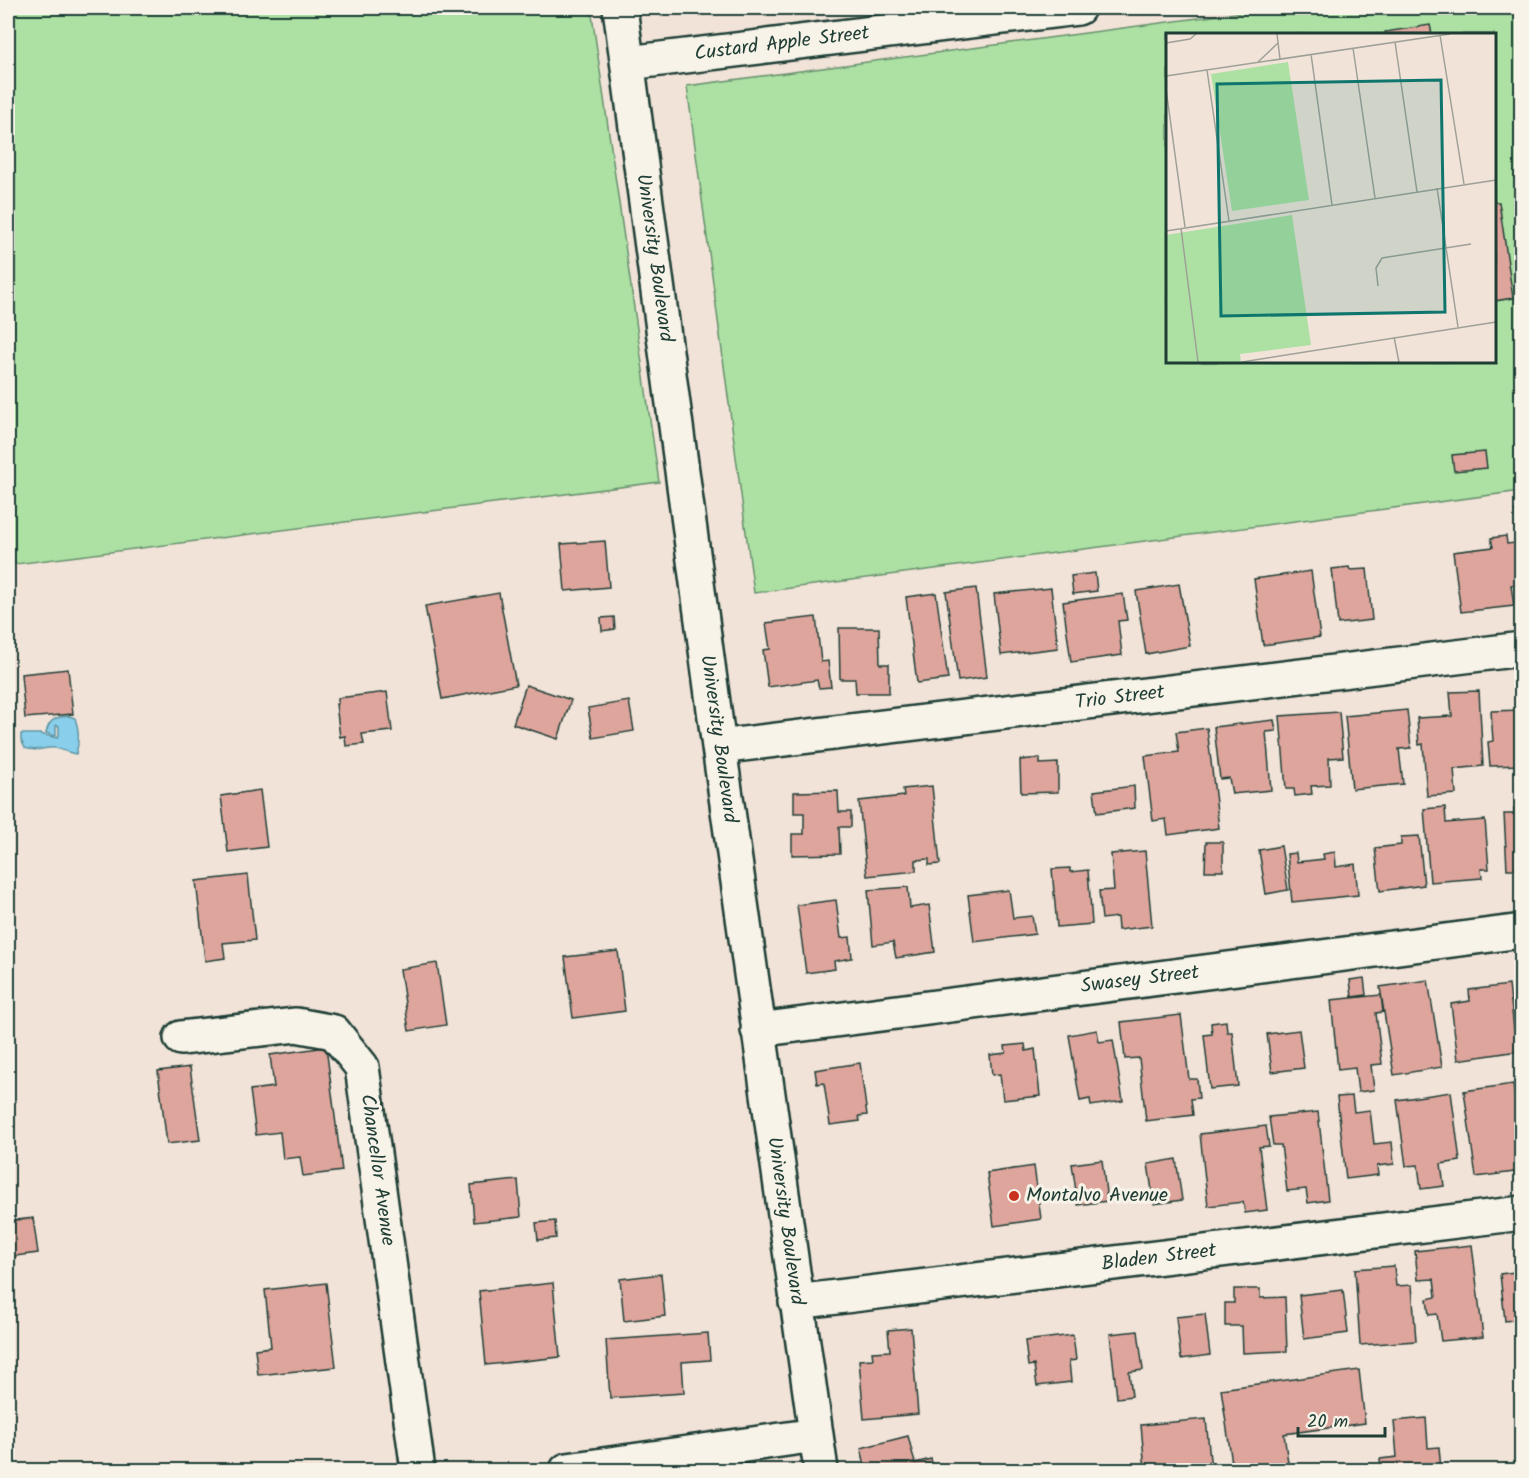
<svg xmlns="http://www.w3.org/2000/svg" width="1529" height="1478" viewBox="0 0 1529 1478" font-family="Kalam,sans-serif">
	<style>
		.green { fill: #ace1a3; stroke: #668f6c; stroke-width: 1.5; fill-rule: evenodd }
		.water { fill: #89cfeb; stroke: #5f95a2; stroke-width: 1.5 }
		.building { fill: #dea59c; stroke: #1f3d34; stroke-width: 1.5 }
		.lines { fill: none; stroke-linecap: round; stroke-linejoin: round }
		.minor-casing { stroke: #1f3d34; stroke-width: 38 }
		.minor { stroke: #f7f3e8; stroke-width: 33 }
		.poi-dot { fill: #c8321e; stroke: #f7f3e8; stroke-width: 2 }
		.labels { text-anchor: middle; dominant-baseline: central; stroke-width: 6; stroke-linejoin: round; paint-order: stroke }
		.street-label { font-size: 20px; fill: #1f3d34; stroke: #f7f3e8 }
		.poi-label { font-size: 20px; fill: #1f3d34; stroke: #f7f3e8; text-anchor: start }
		.inset-road { fill: none; stroke: #9ea197; stroke-width: 1.5 }
		.view { fill: #0f766e; fill-opacity: 0.15; stroke: #0f766e; stroke-width: 3 }
		.inset-edge { fill: none; stroke: #1f3d34; stroke-width: 3 }
	</style>
	<rect width="100%" height="100%" fill="#f2e3d9"/>
	<filter id="ink" filterUnits="userSpaceOnUse"><feTurbulence type="fractalNoise" baseFrequency=".0167" numOctaves="2"/><feDisplacementMap in="SourceGraphic" scale="12" xChannelSelector="R" yChannelSelector="G"/><feConvolveMatrix kernelMatrix="1 2 1 2 8 2 1 2 1" color-interpolation-filters="sRGB"/></filter>
	<g filter="url(#ink)">
		<path class="green" d="M8 8H591L659 482 8 565Z
			M1273 8H1521V491L754 593 687 86ZM1168 34H1494V362H1168Z"/>
		<path class="water" d="M69 716 75 718C79 729 79 743 76 754 69 753 63 750 56 748 45 746 38 753 25 748L21 740V734H40L57 738 59 735V726L56 725V735L54 736 46 733C49 719 56 717 69 716Z"/>
		<path class="building" d="M1430 25 1432 34H1386L1385 32Z
			M1494 202H1499L1513 298 1494 301Z
			M1485 452 1487 468 1454 471 1452 455Z
			M1515 510H1522V561H1521Z
			M1506 536 1507 544 1515 543 1520 584 1511 585 1514 606 1461 612 1453 552 1493 547 1491 538Z
			M605 541 609 587 565 591 561 544Z
			M1349 567 1350 570 1367 569 1372 620 1338 624 1332 569Z
			M1311 571 1320 637 1263 645 1254 579Z
			M1095 573 1097 591 1073 594 1071 576Z
			M1179 584 1190 646 1146 654 1136 591Z
			M976 588 987 677 958 681 946 592Z
			M1051 588 1058 648 1001 655 994 594Z
			M499 593 516 685 442 699 425 606Z
			M936 593 948 679 917 683 906 597Z
			M1123 594 1127 620 1118 621 1122 655 1071 662 1063 602Z
			M614 617 615 629 602 631 601 618Z
			M816 617 821 662 828 661 831 687 819 688 817 680 768 687 763 650 770 649 766 623Z
			M839 628H879L880 664H889V693H856L855 679H840Z
			M68 669 73 714 25 718 21 674Z
			M526 685 571 700 558 739 513 724Z
			M1479 691 1483 766 1454 769 1456 794 1427 796 1423 744 1419 745 1417 718 1452 716 1450 692Z
			M387 692 392 731 362 734 364 744 346 746 345 736 340 737 336 704H338V698Z
			M629 701 634 731 593 738 588 708Z
			M1407 710 1411 748 1399 749 1403 784 1352 789 1345 716Z
			M1522 710V765L1490 766 1488 742 1493 741 1491 711Z
			M1339 712 1343 757 1329 758 1330 785 1311 786 1312 794 1295 796 1294 789H1286L1280 716Z
			M1274 720 1276 731 1266 732 1271 790 1232 794 1229 778 1220 779 1214 727Z
			M1207 728 1219 828 1168 835 1166 819 1153 821 1145 756 1179 752 1176 732Z
			M1040 758V764L1058 763V792L1021 793 1020 760Z
			M932 786 940 864 929 865V859L916 860V871L867 876 859 801 904 796 903 789Z
			M1134 786 1135 808 1097 813 1094 791Z
			M260 790 267 847 228 852 221 796Z
			M838 791 839 812H851V827H839L840 854 792 855V834H804V813H794V792Z
			M1445 807 1446 823 1485 820 1489 869H1481L1482 878 1430 882 1424 809Z
			M1522 807V869H1507L1504 814H1514V808Z
			M1419 836 1424 885 1380 891 1375 848 1401 845V837Z
			M1206 842H1223V871H1205Z
			M1281 846 1288 890 1266 894 1259 850Z
			M1145 851 1152 926 1118 930 1117 917 1102 919 1099 891 1114 890 1111 854Z
			M1335 852 1336 867 1355 864 1358 895 1292 902 1287 854 1296 853 1297 862 1324 859 1323 854Z
			M1070 868V872L1088 870 1092 924 1057 927 1052 869Z
			M248 875 255 940 223 943 225 958 205 961 196 881Z
			M908 887 910 908 929 905 935 952 896 958 893 942 873 945 868 890Z
			M1009 890 1013 918 1032 916 1035 934 974 942 968 895Z
			M836 900 841 938 850 937 852 958 834 961 835 969 806 973 797 905Z
			M618 951 625 1011 573 1018 565 957Z
			M437 963 446 1025 409 1031 400 969Z
			M1364 978 1366 995 1352 997 1350 980Z
			M1428 980 1442 1067 1394 1075 1380 987Z
			M1509 985 1514 1029 1519 1028 1521 1042 1517 1043 1518 1051 1458 1060 1451 1004 1470 1001 1469 990Z
			M1381 995 1383 1012 1376 1013 1382 1064 1371 1065 1374 1090 1358 1092 1355 1068 1338 1070 1331 1000Z
			M1181 1015 1189 1079H1197L1199 1098 1191 1099 1193 1115 1146 1121 1139 1058 1125 1059 1121 1022Z
			M1226 1021 1227 1032H1232L1238 1086 1210 1089 1204 1035 1212 1034 1211 1023Z
			M1097 1030 1099 1042 1113 1040 1123 1101 1091 1106 1090 1099 1080 1101 1069 1035Z
			M1299 1030 1304 1068 1272 1072 1267 1034Z
			M1025 1044 1026 1051 1035 1049 1040 1096 1003 1100 1000 1074 992 1075 990 1055 1006 1053 1005 1046Z
			M326 1047 342 1171 303 1176 300 1157 283 1159 280 1132 256 1135 250 1090 274 1087 270 1055Z
			M860 1063 867 1115 859 1116 860 1121 830 1125 824 1083 817 1084 815 1070Z
			M190 1067 200 1140 167 1144 158 1071Z
			M1513 1084 1519 1131H1522V1171L1476 1177 1464 1091Z
			M1451 1092 1460 1161 1441 1164 1444 1186 1421 1189 1418 1165 1406 1166 1397 1100Z
			M1352 1096 1354 1112 1370 1110 1374 1144 1392 1142 1394 1164 1377 1166 1378 1175 1346 1179 1337 1097Z
			M1318 1112 1328 1200 1308 1203 1306 1189 1287 1191 1281 1145H1273L1269 1117Z
			M1266 1126 1269 1146 1259 1147 1267 1210 1245 1213 1243 1202 1208 1206 1200 1134Z
			M1176 1159 1182 1200 1154 1204 1148 1164Z
			M1102 1160 1107 1201 1078 1205 1072 1164Z
			M1034 1166 1041 1219 994 1226 987 1173Z
			M518 1180 521 1217 474 1222 471 1185Z
			M33 1218 38 1253 8 1257V1221Z
			M555 1221 556 1238 538 1240 536 1223Z
			M1472 1245 1483 1337 1441 1341 1437 1314 1429 1315 1427 1299 1436 1297 1434 1279 1418 1280 1415 1251Z
			M1394 1266 1396 1286 1412 1285 1416 1341 1360 1345 1355 1269Z
			M1522 1271V1319L1505 1321 1500 1274Z
			M661 1274 665 1316 624 1321 620 1279Z
			M326 1283 336 1367 258 1375 255 1349 271 1347 265 1290Z
			M553 1283 560 1357 486 1365 479 1291Z
			M1234 1289H1260V1298L1285 1297 1287 1351 1243 1353 1242 1326H1225V1303H1234Z
			M1343 1290 1348 1333 1304 1339 1299 1295Z
			M1205 1314 1210 1355 1181 1359 1176 1317Z
			M911 1328 918 1414 864 1419 859 1360 873 1359 872 1352 890 1351 888 1330Z
			M1138 1331 1143 1370 1129 1372 1132 1396 1117 1398 1110 1334Z
			M708 1333 710 1360 682 1362 684 1393 610 1398 606 1340Z
			M1073 1335 1076 1360 1069 1361 1071 1382 1037 1386 1034 1365 1028 1366 1025 1341Z
			M1359 1370 1365 1423 1284 1434 1289 1470H1233L1221 1389Z
			M1426 1418 1428 1448 1439 1447 1441 1470H1381L1380 1459 1397 1457 1394 1421Z
			M1206 1419 1211 1470H1145L1141 1425Z
			M908 1436 915 1463 931 1459 934 1470H866L861 1448Z"/>
		<g class="lines">
			<defs>
				<path id="minor" d="M620 8 719 747 821 1470
					M628 63 1078 8
					M719 747 1522 649
					M758 1030 1522 931
					M181 1038 296 1025 334 1032 362 1067 418 1470
					M796 1302 1522 1213
					M567 1470 816 1435"/>
			</defs>
			<use href="#minor" class="minor-casing"/>
			<use href="#minor" class="minor"/>
		</g>
	</g>
	<circle class="poi-dot" cx="1014" cy="1196" r="6"/>
	<g class="labels">
		<g class="street-label">
			<text transform="translate(782 44) rotate(-7)">Custard Apple Street</text>
			<text transform="translate(654 258) rotate(82)">University Boulevard</text>
			<text transform="translate(1120 698) rotate(-7)">Trio Street</text>
			<text transform="translate(718 739) rotate(82)">University Boulevard</text>
			<text transform="translate(1140 980) rotate(-7)">Swasey Street</text>
			<text transform="translate(377 1170) rotate(82)">Chancellor Avenue</text>
			<text transform="translate(785 1221) rotate(82)">University Boulevard</text>
			<text transform="translate(1159 1258) rotate(-7)">Bladen Street</text>
		</g>
		<g class="poi-label">
			<text x="1026" y="1196">Montalvo Avenue</text>
		</g>
	</g>
	<g transform="translate(1166 33)">
		<rect width="330" height="330" fill="#f2e3d9"/>
		<path d="M122 29 143 167 66 178 45 41ZM126 182 145 312 74 321 75 329H0V202Z" fill="#ace1a3"/>
		<path class="inset-road" d="M111 1 114 26M274 2 298 151M229 9 251 159M0 10 24 6 30 1M187 15 209 165M145 21 166 172M92 29 112 10M41 37 63 188M0 43 284 1M0 56 19 194M271 155 292 294M15 195 32 329M0 198 330 147M212 253 210 235 216 225 305 211M228 304 233 329M76 329 330 289"/>
		<path class="view" d="M275 47 279 279 55 283 51 51Z"/>
		<rect width="330" height="330" class="inset-edge"/>
	</g>
	<rect width="1529" height="1478" fill="none" stroke="#f7f3e8" stroke-width="30"/>
	<rect x="15" y="15" width="1499" height="1448" fill="none" stroke="#1f3d34" stroke-width="2" filter="url(#ink)"/>
	<path d="M1298 1427v9h87v-9" fill="none" stroke="#1f3d34" stroke-width="3"/>
	<text x="1307" y="1427" font-size="18" fill="#1f3d34" stroke="#f7f3e8" stroke-width="4.5" paint-order="stroke">20 m</text>
</svg>
